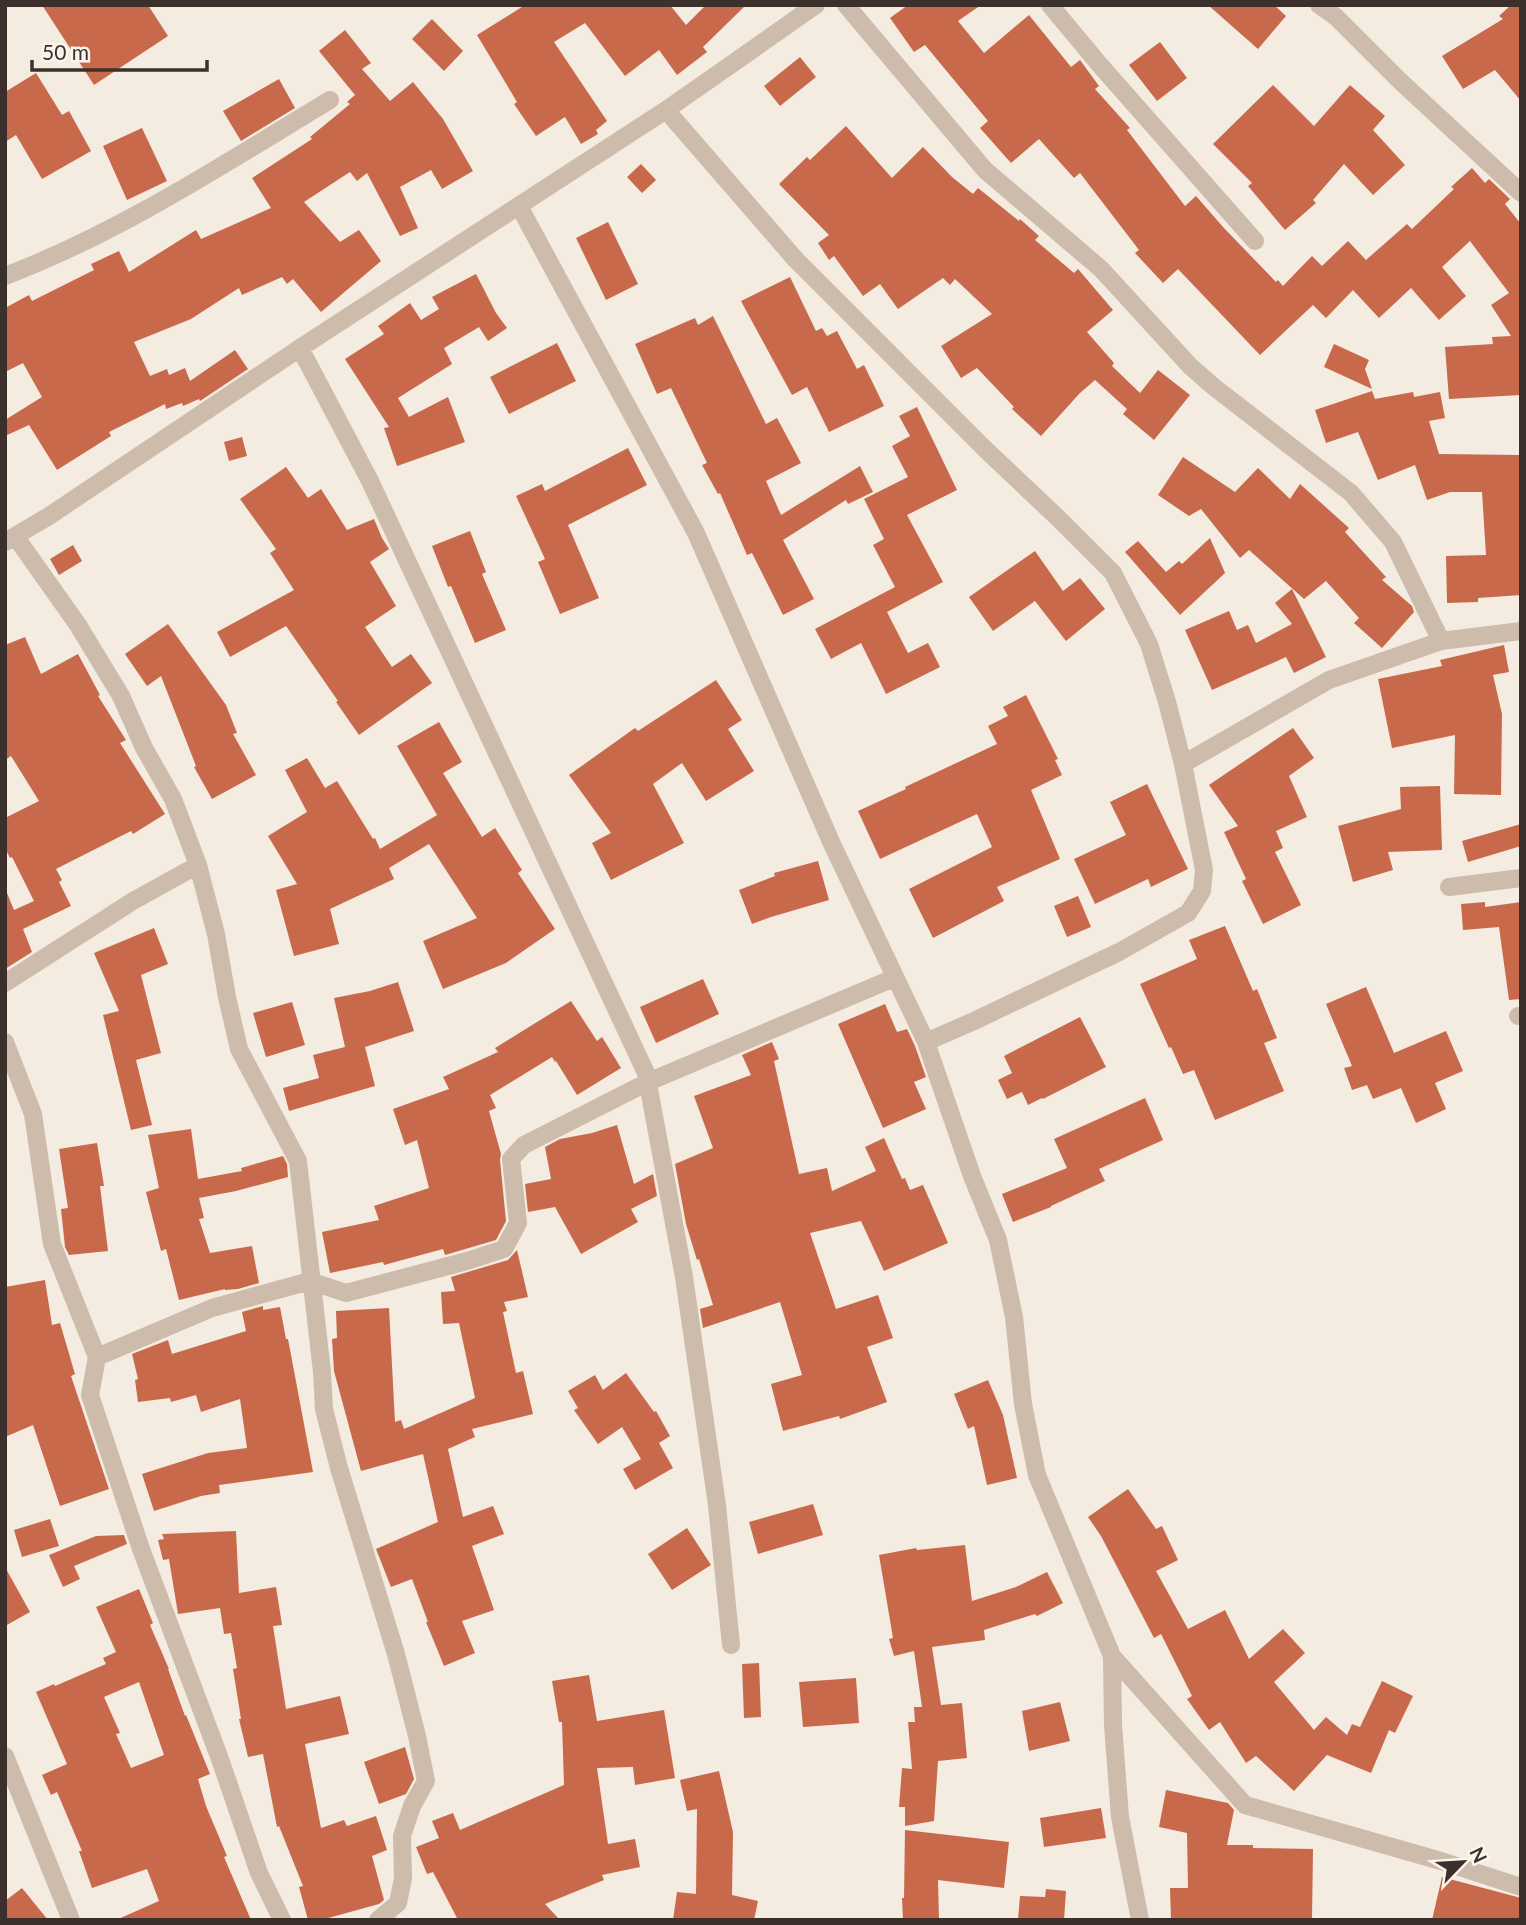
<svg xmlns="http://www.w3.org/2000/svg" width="1526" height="1925" viewBox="0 0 1526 1925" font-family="Lato,sans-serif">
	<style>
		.building { fill: #c8694b; fill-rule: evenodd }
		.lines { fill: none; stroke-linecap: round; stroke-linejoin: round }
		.minor { stroke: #cdbbac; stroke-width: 18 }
	</style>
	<rect width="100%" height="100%" fill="#f4ebe1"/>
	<path class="building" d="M42 5H148L168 36 94 85Z
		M525 5H670L686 25 706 5H746L703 47 707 52 677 75 659 50 625 76 585 23 554 42 607 121 596 130 598 134 581 144 565 117 536 136 514 104 517 102 477 35Z
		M908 5H981L958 21 984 53 1029 15 1071 67 1080 60 1099 86 1095 89 1130 128 1127 130 1185 206 1196 196 1223 227 1276 282 1278 280 1283 286 1312 256 1322 266 1348 241 1366 260 1407 224 1412 229 1454 189 1451 187 1472 168 1485 183 1489 179 1510 199 1505 204 1521 224V395L1449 399 1445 347 1493 344 1492 337 1511 336 1491 305 1509 293 1470 241 1442 267 1466 296 1439 320 1411 288 1379 318 1353 290 1326 318 1313 305 1260 355 1178 269 1163 283 1135 253 1139 250 1080 173 1074 178 1039 139 1011 163 980 128 988 121 925 45 914 52 890 18Z
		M1208 5H1274L1286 16 1258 49Z
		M1511 5H1521V101L1495 70 1463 89 1442 56 1503 19 1499 16Z
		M432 19 463 51 444 71 412 39Z
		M345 30 371 63 362 69 390 101 413 82 443 119 473 171 442 189 431 170 400 187 418 228 400 236 367 173 357 181 350 172 304 202 340 242 359 230 381 261 321 312 293 279 287 284 282 277 242 295 239 288 191 319 134 342 150 376 167 369 169 375 185 368 190 381 235 350 248 369 200 401 199 399 183 406 182 403 166 409 165 404 109 432 111 436 57 470 29 425 5 436V420L42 397 23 363 5 372V308L29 295 32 301 94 270 91 264 119 251 129 272 196 230 201 239 271 208 252 178 312 139 310 137 350 104 347 102 355 95 319 51Z
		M1160 42 1187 78 1157 101 1129 65Z
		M800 57 816 77 780 106 764 86Z
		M36 73 62 115 69 111 91 151 42 179 16 135 5 142V92Z
		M279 79 295 108 241 141 223 111Z
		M1273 85 1314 126 1350 85 1385 116 1373 130 1405 165 1373 195 1344 164 1313 200 1316 203 1285 230 1248 186 1252 183 1213 144Z
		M846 126 892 178 923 147 952 177 973 194 978 188 1019 221 1020 219 1039 236 1035 240 1074 273 1078 269 1113 310 1087 332 1114 363 1112 366 1140 393 1158 370 1190 395 1154 440 1123 414 1127 409 1095 380 1080 393 1041 436 1012 409 1014 407 977 368 961 378 941 346 992 314 955 279 950 285 943 278 898 309 880 284 863 296 834 256 829 260 818 243 829 235 779 184 807 157 810 160Z
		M142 128 167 181 127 200 103 146Z
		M641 164 656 180 642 193 627 177Z
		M608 222 638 284 606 300 576 238Z
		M476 274 496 313 507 328 488 341 479 327 444 348 452 364 398 398 409 417 448 397 465 442 397 466 384 428 389 427 345 359 384 334 378 326 410 303 421 320 439 309 432 297Z
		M790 277 816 331 822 328 827 336 837 331 857 369 864 365 884 406 829 432 807 387 792 395 741 301Z
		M713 316 766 424 777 418 801 463 766 481 781 515 860 466 873 492 848 504 846 500 783 540 814 599 783 615 752 553 747 555 720 493 718 494 702 465 707 463 671 388 657 394 635 344 695 318 698 325Z
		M557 343 576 381 509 414 490 377Z
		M1334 344 1369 360 1365 369 1372 389 1324 367Z
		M1372 391 1375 399 1413 392 1414 397 1440 392 1445 418 1429 421 1439 454 1521 455V595L1478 598V602L1447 603 1446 556 1486 555 1482 492H1450L1427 500 1415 465 1378 480 1358 432 1326 443 1315 410Z
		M917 407 957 490 907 515 943 582 887 612 908 653 928 643 940 667 886 694 861 643 831 659 815 629 895 587 873 545 884 539 864 499 908 477 892 446 910 436 899 416Z
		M242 437 247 456 229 461 224 442Z
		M628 448 647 485 568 525 599 598 560 614 538 562 545 559 516 496 542 484 545 491Z
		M1183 457 1235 492 1258 468 1290 499 1300 484 1349 528 1345 532 1386 577 1382 580 1412 606 1414 612 1382 648 1354 623 1359 618 1326 581 1304 599 1249 550 1240 558 1201 509 1189 516 1158 495Z
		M286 467 308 498 321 489 347 530 374 519 382 538 389 549 370 562 396 606 365 627 392 667 411 654 432 683 359 735 336 702 338 701 286 626 230 657 217 632 294 590 270 553 276 549 240 499Z
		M470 531 486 572 482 574 506 630 475 643 451 586 448 587 432 546Z
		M1210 538 1225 573 1180 615 1125 552 1138 541 1166 572 1179 561 1182 564Z
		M73 545 82 561 59 575 50 559Z
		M1035 551 1063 591 1080 578 1105 609 1066 641 1035 601 993 631 969 597Z
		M1292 589 1326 657 1294 673 1286 657 1212 690 1185 630 1229 611 1237 630 1248 625 1256 643 1292 624 1275 603Z
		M168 624 226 705 237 733 233 734 256 775 212 799 194 767 196 766 161 676 147 686 125 654Z
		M25 637 41 674 78 654 100 695 98 696 126 740 120 743 165 814 133 834 131 831 56 869 62 880 59 882 71 906 23 929 32 952 5 969V888L14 910 34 901 12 857 10 858 5 848V818L39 801 11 756 5 760V645Z
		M1504 645 1509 672 1493 675 1502 714 1501 795 1454 794 1455 735 1392 748 1378 679 1442 666 1440 660Z
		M716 680 742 720 728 729 754 771 706 801 682 763 653 784 684 843 611 880 592 843 611 833 569 775 635 728 638 731Z
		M1026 695 1058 759 1055 760 1062 775 1031 790 1060 859 997 887 1004 901 933 938 909 889 992 847 977 814 880 859 858 811 906 789 905 787 997 744 988 726 1008 716 1003 707Z
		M439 722 462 762 443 773 482 837 495 828 522 870 518 873 555 929 506 963 443 989 423 941 477 918 429 844 389 868 394 879 330 909 339 944 294 956 276 890 297 884 268 836 307 812 285 770 307 758 325 788 337 781 373 839 375 838 380 849 437 815 397 746Z
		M1293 728 1314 758 1289 776 1307 817 1276 831 1283 848 1275 852 1301 905 1263 924 1242 881 1246 879 1224 832 1238 826 1209 785Z
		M1147 784 1188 869 1151 887 1148 879 1095 904 1074 859 1126 835 1110 802Z
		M1440 786 1442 850 1388 852 1393 870 1353 882 1338 826 1401 809 1400 787Z
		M1521 824V846L1468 862 1462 841Z
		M818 861 829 900 771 917 752 924 739 890 775 876 774 873Z
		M1078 896 1091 927 1067 937 1054 906Z
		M1485 902V907L1521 902V999L1509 1000 1499 927 1463 930 1461 904Z
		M1225 926 1253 991 1257 989 1277 1038 1264 1043 1284 1091 1215 1120 1194 1070 1183 1074 1171 1047 1169 1048 1140 984 1197 959 1189 940Z
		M154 928 168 964 141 975 161 1053 136 1060 152 1125 131 1130 103 1015 119 1011 94 953Z
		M703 979 719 1014 656 1043 640 1007Z
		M398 982 414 1031 365 1047 375 1086 289 1111 283 1088 319 1078 313 1055 345 1047 334 998 370 991Z
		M1366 987 1394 1053 1446 1031 1463 1071 1435 1083 1446 1109 1416 1123 1401 1088 1373 1099 1367 1085 1352 1090 1344 1068 1352 1066 1326 1004Z
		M571 1001 597 1041 602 1037 621 1068 577 1095 556 1061 555 1062 552 1057 490 1095 496 1108 489 1111 501 1154 500 1160 506 1221 496 1240 445 1255 443 1249 384 1265 383 1262 330 1273 322 1232 379 1220 374 1206 429 1188 417 1140 405 1145 393 1109 449 1089 443 1077 498 1052 495 1048Z
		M292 1002 305 1045 266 1057 253 1013Z
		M885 1004 897 1032 907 1029 915 1046 926 1077 914 1082 926 1109 883 1128 838 1024Z
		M1080 1017 1106 1067 1043 1099 1042 1098 1028 1105 1022 1092 1007 1099 998 1080 1012 1073 1004 1056Z
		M772 1042 779 1059 774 1061 799 1174 827 1168 832 1191 876 1171 865 1147 884 1138 902 1179 905 1178 910 1190 923 1185 948 1243 884 1271 861 1221 810 1233 836 1309 878 1295 893 1338 867 1347 887 1402 840 1419 839 1416 783 1431 771 1384 802 1375 780 1302 703 1328 700 1309 713 1305 699 1259 697 1260 686 1224 675 1164 713 1148 694 1096 751 1075 742 1055Z
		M1145 1098 1163 1140 1099 1169 1105 1181 1051 1206V1207L1013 1222 1002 1194 1067 1168 1054 1139Z
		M617 1125 634 1184 653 1174 657 1196 631 1209 638 1222 581 1254 555 1207 528 1212 525 1184 551 1179 545 1147 560 1139 592 1133Z
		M191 1129 198 1179 242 1171 241 1168 283 1156 287 1164 288 1177 236 1191 199 1198 204 1218 199 1219 210 1253 252 1246 259 1283 238 1289 225 1290V1289L179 1300 166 1249 161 1251 146 1192 159 1188 148 1135Z
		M97 1143 104 1186H100L108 1251 69 1255 65 1247 61 1209 68 1208 59 1149Z
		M517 1250 528 1297 504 1302 507 1311 503 1312 516 1373 523 1371 533 1414 472 1429 475 1437 448 1449 463 1517 493 1506 504 1534 472 1546 494 1610 462 1621 475 1653 444 1666 426 1622H428L412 1579 391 1587 376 1549 438 1522 423 1454 361 1471 334 1371 332 1339 337 1338 336 1311 389 1308 395 1422 401 1420 404 1429 475 1398 459 1323 443 1324 441 1292 455 1291 451 1277 508 1260Z
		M45 1280 52 1325 60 1323 75 1374 71 1376 109 1489 60 1506 33 1425 5 1437V1287Z
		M263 1306V1310L280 1307 286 1339H288L313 1472 219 1485 220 1493 201 1496 154 1511 142 1474 208 1453 247 1448 240 1399 201 1412 196 1395 171 1402 170 1398 138 1402 135 1380 138 1379 132 1354 168 1340 172 1354 246 1331 242 1312Z
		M626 1373 654 1412 656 1411 670 1436 659 1443 673 1468 635 1490 623 1469 641 1459 622 1427 598 1444 574 1410 578 1408 568 1391 595 1375 603 1390Z
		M988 1380 1003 1415 1017 1478 987 1485 974 1426 968 1429 954 1394Z
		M1128 1489 1156 1529 1162 1526 1178 1560 1156 1571 1188 1629 1225 1610 1249 1659 1283 1629 1305 1653 1274 1682 1314 1730 1326 1717 1347 1735 1352 1724 1360 1727 1382 1681 1413 1696 1395 1733 1389 1730 1371 1773 1327 1755 1294 1791 1256 1756 1246 1763 1220 1722 1209 1730 1187 1699 1192 1696 1161 1634 1154 1638 1101 1536 1088 1517Z
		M813 1504 823 1535 758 1554 749 1522Z
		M50 1519 59 1546 22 1557 14 1530Z
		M687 1528 711 1565 672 1590 648 1554Z
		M236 1531 239 1593 276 1587 282 1625 273 1626 286 1709 340 1696 349 1734 305 1744 321 1828 344 1820 347 1826 376 1816 387 1850 372 1856 384 1900 379 1904 321 1920H308L299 1887 303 1886 279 1826 277 1827 263 1754 248 1757 239 1719H241L233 1669 237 1668 231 1633 224 1634 220 1608 178 1614 169 1559 163 1560 158 1540 164 1539 162 1534Z
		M124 1535 127 1544 74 1566 80 1579 63 1587 49 1555 96 1536Z
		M965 1545 972 1601 1016 1587 1047 1572 1063 1603 1037 1616 1035 1614 984 1630 985 1640 932 1647 941 1705 962 1703 967 1758 938 1761 934 1821 905 1826V1807H899L902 1768 912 1769 908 1722H915L914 1707H922L914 1651 894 1656 889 1639 893 1638 879 1555 916 1548 917 1550Z
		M5 1567 30 1612 5 1626Z
		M139 1589 153 1623 150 1625 169 1669H168L185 1716 186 1715 210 1774 198 1779 206 1806 227 1856 224 1857 251 1920H116L159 1901 147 1869 92 1888 79 1851H82L57 1792 51 1795 42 1775 67 1764 36 1692 54 1684 55 1686 106 1664 103 1658 116 1652 96 1607ZM139 1682 164 1755 131 1768 116 1734 120 1733 104 1697Z
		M759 1663 761 1717 744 1718 742 1664Z
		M589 1675 597 1721 664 1710 675 1778 635 1785 633 1767 597 1768 608 1844 635 1839 640 1867 602 1875 604 1880 545 1904 560 1920H458L433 1872 427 1874 416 1847 439 1838 432 1821 453 1813 460 1830 564 1785 562 1722H559L552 1681Z
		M856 1678 859 1723 803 1727 799 1682Z
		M1060 1702 1070 1741 1029 1751 1022 1711Z
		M405 1747 414 1779 406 1794 379 1804 364 1762Z
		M719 1771 733 1832 732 1895 758 1901 754 1920H673L677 1892 696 1894 697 1809 687 1811 680 1780Z
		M1166 1790 1228 1803 1234 1810 1227 1845H1253V1848L1313 1849 1312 1920H1171L1170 1888H1188L1187 1833 1159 1827Z
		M1101 1808 1106 1838 1044 1847 1040 1818Z
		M905 1830 1009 1842 1004 1888 938 1880 939 1920H903L902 1898H904Z
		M1442 1877 1521 1898V1920H1432Z
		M22 1888 48 1920H5V1901Z
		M1046 1889 1066 1891 1064 1920H1018L1020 1896 1045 1897Z"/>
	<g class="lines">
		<path class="minor" d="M846 5 985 170 1101 269 1190 366 1214 387 1351 493 1393 542 1441 641
			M1050 5 1099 64 1255 241
			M1319 5 1336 17 1400 81 1521 193
			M519 206 696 533 832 844 926 1042 974 1021 1119 952 1188 913 1202 891 1204 870 1183 764 1167 702 1149 644 1113 573 1058 518 985 449 796 260 666 110
			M5 276C121 232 225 163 330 100
			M300 348 370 481 646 1073 684 1277 717 1505 731 1645
			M15 536 78 625 121 696 144 748 173 799 198 865 216 934 227 997 239 1049 298 1161 322 1372 324 1409 339 1468 396 1654 417 1736 426 1781 412 1806 402 1836 403 1878 398 1903 378 1920
			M5 542 49 516 300 348 666 110 816 5
			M1183 764 1329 680 1441 641 1521 631
			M1449 887 1521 878
			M5 983 133 901 198 865
			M1518 1016H1521
			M5 1042 33 1114 52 1244 97 1357
			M926 1042 972 1176 998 1240 1014 1317 1023 1404 1037 1475 1112 1656 1113 1725 1120 1817 1140 1920
			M1112 1656 1245 1805 1441 1861 1521 1887
			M5 1756 71 1920
			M282 1920 259 1873 220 1759 141 1549 90 1395 97 1357 212 1308 310 1281 346 1293 467 1261 504 1249 518 1223 511 1159 524 1145 648 1082 894 978"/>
	</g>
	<rect width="1526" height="1925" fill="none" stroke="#3b302b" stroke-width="14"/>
	<g transform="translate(1463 1862) rotate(65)" stroke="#fbf5ee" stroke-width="5" paint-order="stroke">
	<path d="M0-5L12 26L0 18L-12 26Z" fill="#3b302b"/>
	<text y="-10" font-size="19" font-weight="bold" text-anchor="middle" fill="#3b302b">N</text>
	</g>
	<path d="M32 60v10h175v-10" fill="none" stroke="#3b302b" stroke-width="3.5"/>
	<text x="42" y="60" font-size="21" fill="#3b302b" stroke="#fbf5ee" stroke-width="5" paint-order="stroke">50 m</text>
</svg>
